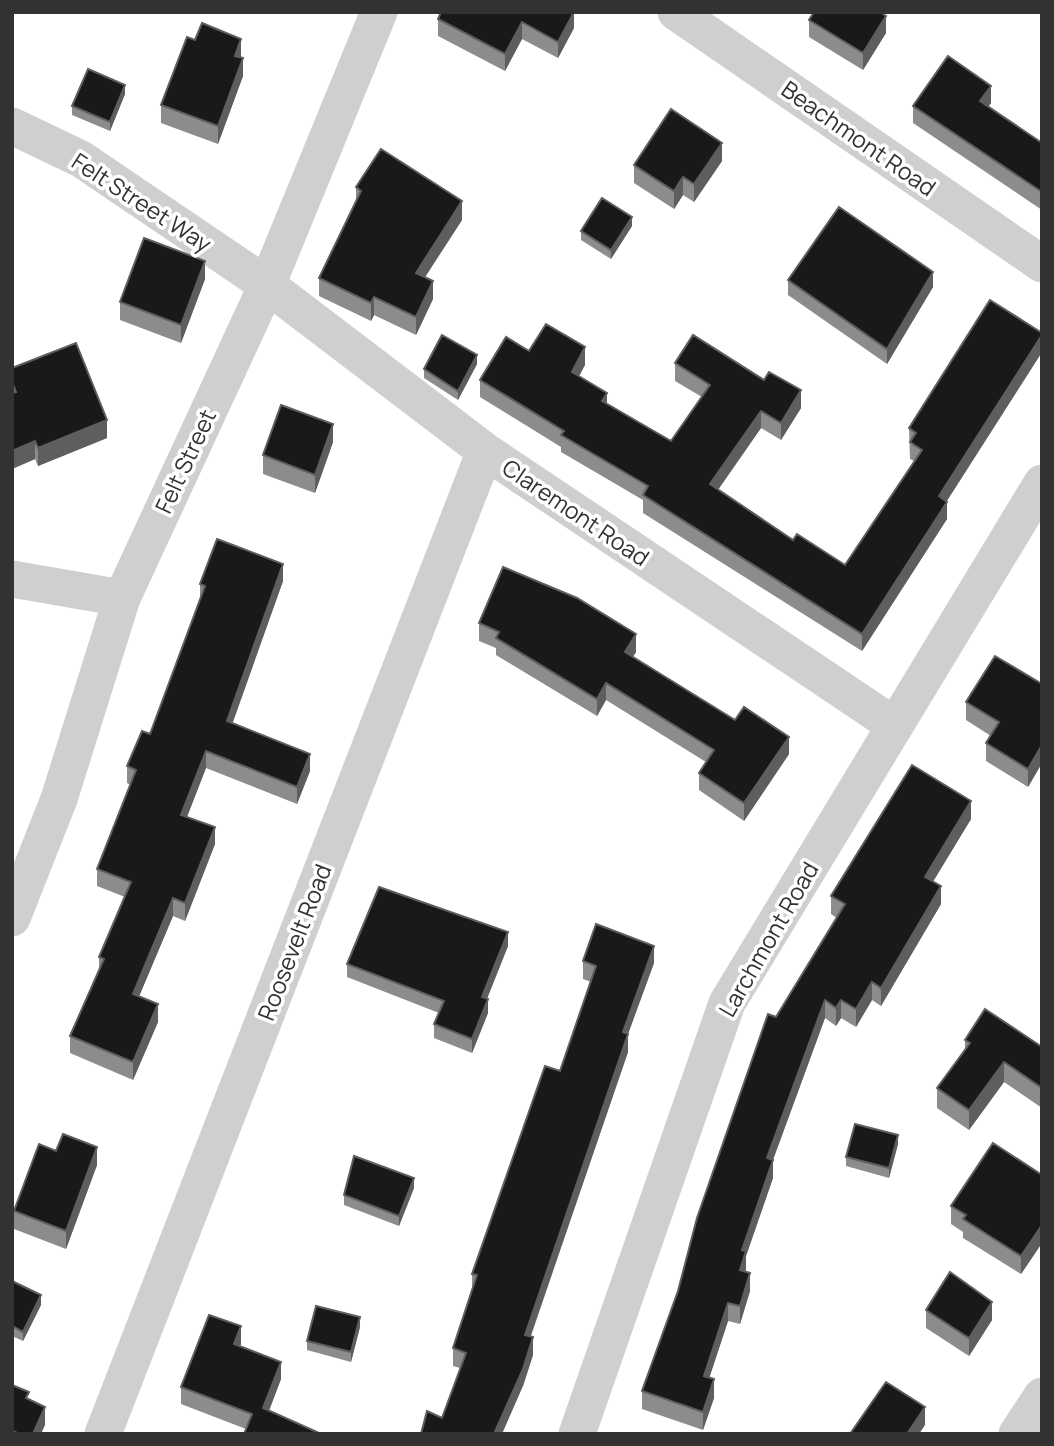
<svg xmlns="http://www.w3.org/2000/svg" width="1054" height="1446" viewBox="0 0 1054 1446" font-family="Manrope,sans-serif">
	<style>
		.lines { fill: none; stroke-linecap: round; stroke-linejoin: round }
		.minor { stroke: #cfcfcf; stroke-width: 37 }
		.wall { fill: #8c8c8c }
		.shaded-wall { fill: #5e5e5e }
		.building { fill: #191919; stroke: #5e5e5e; stroke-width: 2 }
		.labels { text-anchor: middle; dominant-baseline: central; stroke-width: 7; stroke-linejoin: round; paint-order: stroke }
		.street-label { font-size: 23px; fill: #323232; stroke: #fff }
	</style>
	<rect width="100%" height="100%" fill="#fff"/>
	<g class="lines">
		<path class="minor" d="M676 12 1042 264
			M12 126 81 159 267 285 485 451 894 725
			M12 579 122 598
			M12 918 59 799 122 598 267 285 379 12
			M103 1434 485 451
			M577 1434 727 1003 1042 483
			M1017 1434 1042 1396"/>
	</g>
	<path class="wall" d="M441 12 574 28 558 58 522 39 505 71 438 36V19Z
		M808 12H880L886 33 863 70 809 37V20L813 15Z
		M241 58 243 76 218 144 161 123V105Z
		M125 94 110 131 72 115V106Z
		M991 103 988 107 1042 143V210L913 123V106Z
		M722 161 694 202 683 195 674 209 634 183V165Z
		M356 187 462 220 425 277 433 299 416 335 374 315 371 321 319 296V278L356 201Z
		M632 226 611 259 581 240V231Z
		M205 279 181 343 120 320V302Z
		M788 280 933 287 887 364 788 295Z
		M1042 333V352L947 501V519L862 651 643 513V500L561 452V447L480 397V380L529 351 585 365 579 376 607 403 671 441 702 397 675 381V363L801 408 781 440 761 428 718 490 793 540 845 565 914 461 910 459 909 428Z
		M477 364 458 400 424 378V369Z
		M12 368 107 438 38 466 35 459 12 469Z
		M333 442 315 493 263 474V455Z
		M283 581 232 723 310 771 297 804 206 768 187 817 215 844 185 921 173 916 139 996 158 1022 133 1080 70 1053V1036L99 969V957L125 897 97 886V869L130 785 127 783V766L150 734 200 602V584Z
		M479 623 636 652 633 657 789 754 744 821 699 790V773L706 762 606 700 597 716 496 655V648L479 641Z
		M1042 684V763L1028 787 986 761V743L991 736 966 720V702Z
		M971 819 933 881 941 904 881 1006 872 1000 856 1027 841 1018 836 1026 825 1018 773 1160V1178L746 1256 745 1272 750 1291 740 1324 728 1321 709 1378 714 1398 703 1430 642 1409V1391L776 1017 837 918 831 914V896Z
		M508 946 487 999 488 1013 472 1053 434 1038V1024L439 1013 347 977V964Z
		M583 961 654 963 628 1034V1052L531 1336 533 1355 523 1386 442 1418 460 1368 453 1366V1348L472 1290V1274L560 1071 591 982 583 979Z
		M965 1040 1042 1047V1108L1004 1082 969 1130 937 1108V1088L965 1050Z
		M898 1144 889 1178 846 1166V1157Z
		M56 1151 97 1165 66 1249 14 1229V1211Z
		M1042 1175V1243L1021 1274 963 1238V1232L951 1224V1206Z
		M414 1188 399 1226 344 1205V1195Z
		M12 1281 41 1305 23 1341 12 1336Z
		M926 1310 992 1320 969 1356 926 1328Z
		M360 1327 351 1362 307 1350V1341Z
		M241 1344 240 1346 281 1379 269 1411 317 1434 246 1429 181 1404V1387Z"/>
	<path class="shaded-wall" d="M574 12V28L558 58V42Z
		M886 16V33L863 70V53Z
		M522 22V39L505 71V54Z
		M241 39V57L235 74V56Z
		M243 58V76L218 144V126Z
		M125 85V94L110 131V122Z
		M991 86V103L980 119V101Z
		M722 143V161L694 202V184Z
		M683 177V195L674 209V191Z
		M462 201V220L416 291V273Z
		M632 217V226L611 259V250Z
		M205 261V279L181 343V325Z
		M933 272V287L887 364V349Z
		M433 281V299L416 335V317Z
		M374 297V315L371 321V303Z
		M1042 335V352L939 513V496Z
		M585 347V365L572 389V372Z
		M477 355V364L458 400V391Z
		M801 390V408L781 440V423Z
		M607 393V410L602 401Z
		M761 411V428L710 501V484Z
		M107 420V438L38 466V448Z
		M333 424V442L315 493V475Z
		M35 441V459L12 469V451Z
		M947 502V519L862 651V634Z
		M283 564V581L227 739V721Z
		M636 634V652L625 669V652Z
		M606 683V700L597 716V699Z
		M789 737V754L744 821V803Z
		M1042 745V763L1028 787V769Z
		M206 751V768L181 832V815Z
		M310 754V771L297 804V787Z
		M971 801V819L925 895V877Z
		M215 827V844L185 921V903Z
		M941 886V904L881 1006V988Z
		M173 898V916L133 1011V994Z
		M508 932V946L482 1011V997Z
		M654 946V963L628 1034V1052L525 1352V1335L623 1032Z
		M872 982V1000L856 1027V1009Z
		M488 999V1013L472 1053V1039Z
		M825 1000V1018L767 1176V1158Z
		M841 1000V1018L836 1026V1008Z
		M158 1004V1022L133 1080V1062Z
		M1004 1062V1082L969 1130V1110Z
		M898 1135V1144L889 1178V1168Z
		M97 1147V1165L66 1249V1231Z
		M773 1160V1178L746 1256V1269L740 1289V1270L742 1250Z
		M414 1178V1188L399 1226V1216Z
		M1042 1225V1243L1021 1274V1256Z
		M750 1273V1291L740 1324V1306Z
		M41 1295V1305L23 1341V1332Z
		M992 1302V1320L969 1356V1338Z
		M728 1303V1321L704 1394V1376Z
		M360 1317V1327L351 1362V1352Z
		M241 1326V1344L234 1362V1344Z
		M533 1337V1355L523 1386 502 1434H494Z
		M281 1362V1379L263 1426V1408Z
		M714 1379V1398L703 1430V1412Z
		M45 1407V1425L41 1434H33Z
		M925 1407V1425L919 1434H907Z"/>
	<path class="building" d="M441 12H574L558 42 522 22 505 54 438 19Z
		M814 12H880L886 16 863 53 809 20Z
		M202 23 241 39 235 56 243 58 218 126 161 105 187 37 195 40Z
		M948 56 991 86 980 101 1042 143V192L913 106Z
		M88 69 125 85 110 122 72 106Z
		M671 109 722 143 694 184 683 177 674 191 634 165Z
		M381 149 462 201 416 273 433 281 416 317 374 297 371 303 319 278 361 191 356 187Z
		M602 198 632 217 611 250 581 231Z
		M839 207 933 272 887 349 788 280Z
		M144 238 205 261 181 325 120 302Z
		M990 300 1042 333V335L939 496 947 502 862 634 643 495 648 486 561 435 564 431 480 380 506 337 529 351 546 324 585 347 572 372 607 393 602 401 671 441 710 385 675 363 693 335 764 380 769 372 801 390 781 423 761 411 710 484 793 540 797 534 845 565 922 450 910 442 916 433 909 428Z
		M442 335 477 355 458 391 424 369Z
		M76 343 107 420 38 448 35 441 12 451V393L16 392 12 382V368Z
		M281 405 333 424 315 475 263 455Z
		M217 539 283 564 227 721 310 754 297 787 206 751 181 815 215 827 185 903 173 898 133 994 158 1004 133 1062 70 1036 104 959 99 957 131 882 97 869 136 770 127 766 142 731 150 734 205 586 200 584Z
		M503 567 577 598 636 634 625 652 735 720 744 707 789 737 744 803 699 773 714 750 606 683 597 699 496 638 499 632 479 623Z
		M995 656 1042 684V745L1028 769 986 743 999 722 966 702Z
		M912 765 971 801 925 877 941 886 881 988 872 982 856 1009 841 1000 836 1008 825 1000 767 1158 773 1160 742 1250 746 1251 740 1270 750 1273 740 1306 728 1303 704 1376 714 1379 703 1412 642 1391 678 1291 697 1218 768 1014 776 1017 845 904 831 896Z
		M379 887 508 932 482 997 488 999 472 1039 434 1024 444 1001 347 964Z
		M596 924 654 946 623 1032 628 1034 525 1335 533 1337 523 1369 494 1434H421L427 1411 442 1418 466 1353 453 1348 477 1275 472 1274 545 1066 560 1071 596 966 583 961Z
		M985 1009 1042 1047V1088L1004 1062 969 1110 937 1088 970 1043 965 1040Z
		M855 1124 898 1135 889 1168 846 1157Z
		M63 1134 97 1147 66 1231 14 1211 39 1144 56 1151Z
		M993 1143 1042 1175V1225L1021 1256 963 1219 966 1215 951 1206Z
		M354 1156 414 1178 399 1216 344 1195Z
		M950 1272 992 1302 969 1338 926 1310Z
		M12 1281 41 1295 23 1332 12 1326Z
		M316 1306 360 1317 351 1352 307 1341Z
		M209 1315 241 1326 234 1344 281 1362 263 1408 317 1432 316 1434H244L252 1414 181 1387Z
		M886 1382 925 1407 907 1434H850Z
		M12 1385 29 1392 26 1398 45 1407 33 1434H19L13 1431 12 1434Z"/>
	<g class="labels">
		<g class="street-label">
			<text transform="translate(859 138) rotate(35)">Beachmont Road</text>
			<text transform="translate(142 202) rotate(33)">Felt Street Way</text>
			<text transform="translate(185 461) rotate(-65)">Felt Street</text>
			<text transform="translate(576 512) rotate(34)">Claremont Road</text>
			<text transform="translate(768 939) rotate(-60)">Larchmont Road</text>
			<text transform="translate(294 942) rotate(-69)">Roosevelt Road</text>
		</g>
	</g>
	<rect width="1054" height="1446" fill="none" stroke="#323232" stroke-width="28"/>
</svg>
